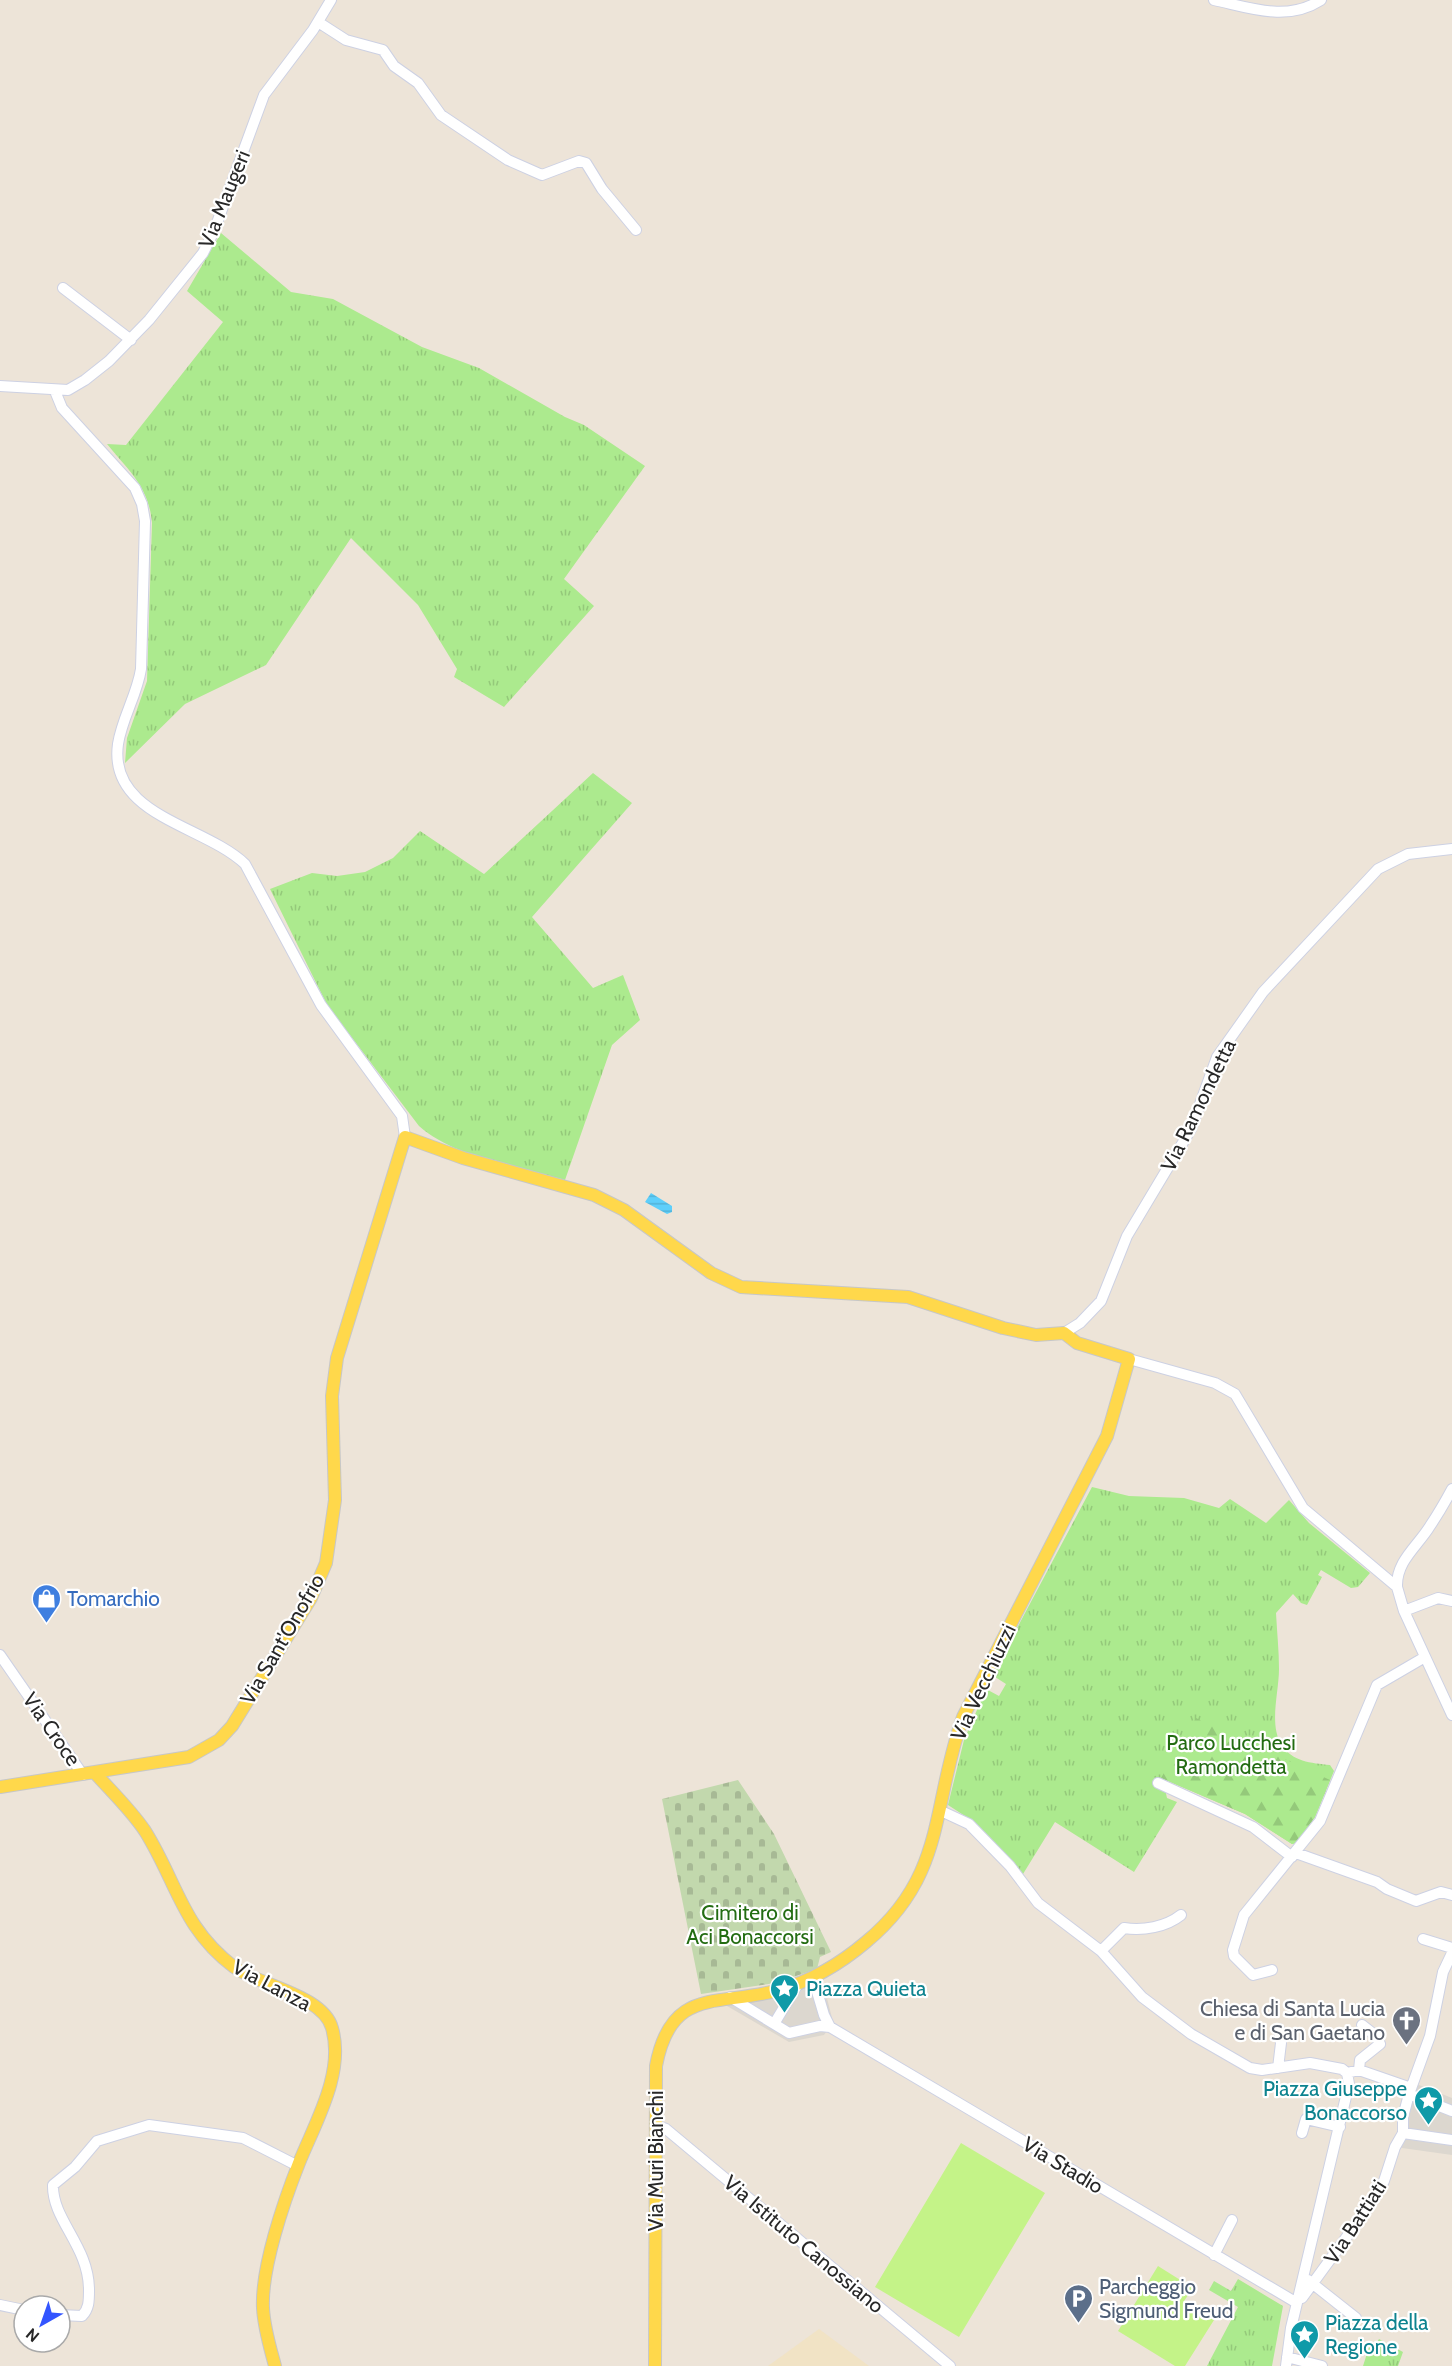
<svg xmlns="http://www.w3.org/2000/svg" width="1452" height="2366" viewBox="0 0 1452 2366" font-family="Cabin,sans-serif">
	<style>
		.education { fill: #f1e3c5 }
		.grass { fill: url(#grass-tufts) }
		.forest { fill: url(#forest-firs) }
		.cemetery { fill: url(#cemetery-stones) }
		.pitch { fill: #c4f388 }
		.plaza { fill: #dcd7cf }
		.water { fill: url(#water-rules) }
		.lines { fill: none; stroke-linecap: round; stroke-linejoin: round }
		.minor-casing { stroke: #cdd1e3; stroke-width: 12 }
		.major-casing { stroke: #c7c7c7; stroke-width: 14 }
		.minor { stroke: #fff; stroke-width: 10 }
		.major { stroke: #ffd84b; stroke-width: 12 }
		.labels { text-anchor: middle; dominant-baseline: central; stroke-width: 4.5; stroke-linejoin: round; paint-order: stroke }
		.street-label { font-size: 21px; fill: #282828; stroke: #fff }
		.shop-label { font-size: 21px; fill: #366cbe; stroke: #fff; text-anchor: start }
		.park-label { font-size: 21px; fill: #236c12; stroke: #fff }
		.culture-label { font-size: 21px; fill: #0d838f; stroke: #fff; text-anchor: start }
		.worship-label { font-size: 21px; fill: #5b616d; stroke: #fff; text-anchor: end }
		.service-label { font-size: 21px; fill: #4e5e75; stroke: #fff; text-anchor: start }
	</style>
	<defs>
		<pattern id="grass-tufts" width="24" height="20" patternUnits="userSpaceOnUse" patternTransform="scale(1.5)"><rect width="24" height="20" fill="#acea8e"/><path d="M3 7l-1-3M5 7V3M7 7l1-3M15 17l-1-3M17 17v-4M19 17l1-3" fill="none" stroke="#94c97a"/></pattern>
		<pattern id="forest-firs" width="22" height="20" patternUnits="userSpaceOnUse" patternTransform="scale(1.5)"><rect width="22" height="20" fill="#acea8e"/><path d="M5 1l3.5 6h-7zM16 11l3.5 6h-7z" fill="#94c97a"/></pattern>
		<pattern id="cemetery-stones" width="16" height="16" patternUnits="userSpaceOnUse" patternTransform="scale(1.5)"><rect width="16" height="16" fill="#c2d8ad"/><path d="M2 7V4a2 2 0 0 1 4 0v3zM10 15v-3a2 2 0 0 1 4 0v3z" fill="#a7b995"/></pattern>
		<pattern id="water-rules" width="6" height="5" patternUnits="userSpaceOnUse" patternTransform="scale(1.5)"><rect width="6" height="5" fill="#5ecffb"/><path d="M0 2.5h6" fill="none" stroke="#52b2d7"/></pattern>
	</defs>
	<rect width="100%" height="100%" fill="#ede4d8"/>
	<path class="education" d="M819 2329 869 2366H768Z"/>
	<path class="grass" d="M221 233 291 292 333 299 422 347 479 368 565 417 584 425 645 466 564 579 594 606 504 707 454 677 457 669 418 605 351 538 266 665 185 704 125 763 127 738 147 681 152 523C149 487 129 471 107 444L126 445 223 322 187 291Z
		M593 773 632 803 532 917 593 988 623 975 640 1020 612 1045 565 1180C520 1167 455 1158 419 1126L327 1005 270 889 312 873 337 876 365 872 393 858 420 831 484 874Z
		M1092 1487 1129 1496 1184 1498 1219 1508 1230 1499 1266 1523 1289 1500 1309 1523 1370 1573 1358 1587 1351 1588 1321 1570 1318 1575 1322 1577 1307 1605 1301 1603 1293 1594 1276 1613C1277 1632 1279 1651 1279 1669 1279 1692 1269 1724 1281 1744 1292 1762 1311 1763 1330 1765L1334 1771 1315 1817 1296 1843 1292 1844 1245 1814 1161 1778 1157 1785 1165 1789 1167 1798 1177 1802 1134 1872 1055 1822 1023 1874 968 1818 948 1805 964 1740 986 1689 999 1696 1006 1684 992 1675Z
		M1238 2279 1283 2306 1272 2366H1207L1238 2307 1209 2290 1214 2281 1231 2291Z
		M1379 2339 1403 2352 1398 2366H1363L1370 2344 1375 2346Z"/>
	<path class="forest" d="M1196 1718 1330 1780 1315 1817 1296 1843 1292 1844 1245 1814 1161 1778Z"/>
	<path class="cemetery" d="M738 1780 774 1834 831 1952 820 1957 817 1969 775 1983 701 1994 662 1799Z"/>
	<path class="pitch" d="M961 2143 1045 2193 959 2337 875 2287Z
		M1158 2266 1193 2288 1184 2301 1214 2320 1185 2366H1175L1118 2331Z"/>
	<path class="plaza" d="M821 1974 833 2022 824 2035 789 2042 715 1999Z
		M1414 2083 1452 2098V2155L1395 2147Z"/>
	<path class="water" d="M651 1193 672 1206V1212L667 1214 645 1202Z"/>
	<g class="lines">
		<defs>
			<path id="minor" d="M1214 0C1251 8 1287 22 1321 0
				M318 22 346 40 383 50 394 66 418 83 441 115 508 160 542 175 579 161 586 163 602 189 636 230
				M63 288 131 340
				M0 386 68 390 85 380 109 361 149 320 203 253 214 231 264 95 313 30 331 0
				M55 391 62 408 135 488 142 504 145 521 141 669C137 695 122 718 118 744 108 816 204 825 245 864L321 1005 402 1116 405 1137
				M1064 1333 1080 1323 1101 1301 1127 1236 1191 1129 1217 1057 1263 992 1378 869 1408 854 1452 849
				M1129 1359 1215 1383 1235 1394 1303 1508 1397 1587 1404 1611 1452 1715
				M1397 1587C1396 1561 1418 1546 1430 1526 1438 1514 1445 1502 1452 1489
				M1404 1611 1438 1598 1452 1601
				M0 1655 83 1775
				M1158 1783 1253 1827 1292 1857
				M939 1810 969 1824 1010 1866 1038 1903 1101 1951 1142 1997 1191 2034 1250 2068 1262 2070 1310 2063 1342 2069 1347 2073 1349 2084 1291 2328 1286 2366
				M1296 1853 1377 1882 1387 1889 1416 1901 1441 1892 1452 1895
				M1423 1939 1452 1948
				M1101 1951 1124 1928C1143 1931 1166 1927 1181 1915
				M1272 1970 1253 1975 1234 1956 1233 1950 1244 1915 1320 1821 1377 1685 1425 1657
				M813 1978 824 2015 830 2027
				M730 1997 789 2033 820 2026 830 2027 1297 2303
				M774 2024 798 1984
				M1278 2068 1281 2043 1279 2029
				M1359 2070 1360 2060 1380 2044 1376 2036 1362 2025
				M1347 2073 1359 2070 1411 2088
				M1409 2094 1452 2111
				M655 2125 666 2129 950 2366
				M1302 2133 1306 2119 1340 2127
				M1403 2133 1452 2140
				M1214 2255 1232 2220
				M1308 2280 1356 2318
				M1302 2298 1370 2205 1384 2181 1395 2147 1403 2133V2117L1409 2094 1430 2036 1443 1972 1452 1953
				M0 2305 24 2310
				M60 2315 82 2316C89 2309 89 2301 89 2290 89 2246 52 2220 53 2185L75 2167 97 2141 149 2125 243 2138 298 2166
				M1287 2357 1322 2366"/>
			<path id="major" d="M95 1773C112 1792 131 1810 145 1831 177 1882 182 1928 234 1967 260 1986 323 1995 332 2028 345 2073 315 2123 299 2163 284 2201 261 2268 263 2308 264 2328 270 2347 275 2366
				M0 1787 189 1757 219 1740 232 1726 311 1598 326 1563 335 1500 332 1396 337 1358 405 1137 463 1158 594 1195 624 1210 711 1273 741 1287 908 1297 1003 1328 1036 1335 1064 1333 1077 1343 1129 1359 1107 1436 963 1717C931 1806 947 1875 866 1942 840 1964 811 1981 779 1990 720 2007 671 1985 656 2066L655 2366"/>
		</defs>
		<use href="#minor" class="minor-casing"/>
		<use href="#major" class="major-casing"/>
		<use href="#minor" class="minor"/>
		<use href="#major" class="major"/>
	</g>
	<defs>
		<symbol id="shop-pin" viewBox="-11 -11 22 30"><path d="M0 17L-7.5 6A9.5 9.5 0 1 1 7.5 6Z" fill="#3f7fe0" stroke="#fff"/><path d="M-5-2.5h2.3a2.7 3.5 0 0 1 5.4 0H5L5.5 6h-11ZM-1.5-2.5h3a1.5 2.3 0 0 0-3 0Z" fill="#fff"/></symbol>
		<symbol id="sight-pin" viewBox="-11 -11 22 30"><path d="M0 17L-7.5 6A9.5 9.5 0 1 1 7.5 6Z" fill="#0f9aa8" stroke="#fff"/><path d="M0-6L1.8-2.2L6-1.7L2.9 1.2L3.7 5.4L0 3.3L-3.7 5.4L-2.9 1.2L-6-1.7L-1.8-2.2Z" fill="#fff"/></symbol>
		<symbol id="church-pin" viewBox="-11 -11 22 30"><path d="M0 17L-7.5 6A9.5 9.5 0 1 1 7.5 6Z" fill="#6b7280" stroke="#fff"/><path d="M-1.2-6h2.4v3.5h3.3v2.4h-3.3V6h-2.4V-.1h-3.3v-2.4h3.3Z" fill="#fff"/></symbol>
		<symbol id="parking-pin" viewBox="-11 -11 22 30"><path d="M0 17L-7.5 6A9.5 9.5 0 1 1 7.5 6Z" fill="#5c6f8a" stroke="#fff"/><path d="M-3.5-5.5H1a3.5 3.5 0 0 1 0 7H-1V5.5H-3.5ZM-1-3.4V-.6H.8a1.4 1.4 0 0 0 0-2.8Z" fill="#fff"/></symbol>
	</defs>
	<g fill-rule="evenodd">
		<use href="#shop-pin" x="30" y="1582" width="33" height="45"/>
		<use href="#sight-pin" x="768" y="1972" width="33" height="45"/>
		<use href="#church-pin" x="1390" y="2004" width="33" height="45"/>
		<use href="#sight-pin" x="1412" y="2084" width="33" height="45"/>
		<use href="#parking-pin" x="1062" y="2282" width="33" height="45"/>
		<use href="#sight-pin" x="1288" y="2318" width="33" height="45"/>
	</g>
	<g class="labels">
		<g class="street-label">
			<text transform="translate(224 199) rotate(-68)">Via Maugeri</text>
			<text transform="translate(1198 1105) rotate(-64)">Via Ramondetta</text>
			<text transform="translate(282 1639) rotate(-60)">Via Sant'Onofrio</text>
			<text transform="translate(983 1682) rotate(-65)">Via Vecchiuzzi</text>
			<text transform="translate(52 1729) rotate(55)">Via Croce</text>
			<text transform="translate(272 1985) rotate(28)">Via Lanza</text>
			<text transform="translate(655 2161) rotate(-90)">Via Muri Bianchi</text>
			<text transform="translate(1063 2165) rotate(31)">Via Stadio</text>
			<text transform="translate(1355 2222) rotate(-57)">Via Battiati</text>
			<text transform="translate(804 2244) rotate(40)">Via Istituto Canossiano</text>
		</g>
		<g class="shop-label">
			<text x="67" y="1598">Tomarchio</text>
		</g>
		<g class="park-label">
			<text x="1231" y="1742">Parco Lucchesi<tspan x="1231" dy="24">Ramondetta</tspan></text>
			<text x="750" y="1912">Cimitero di<tspan x="750" dy="24">Aci Bonaccorsi</tspan></text>
		</g>
		<g class="culture-label">
			<text x="806" y="1988">Piazza Quieta</text>
			<text x="1407" y="2088" text-anchor="end">Piazza Giuseppe<tspan x="1407" dy="24">Bonaccorso</tspan></text>
			<text x="1325" y="2322">Piazza della<tspan x="1325" dy="24">Regione</tspan></text>
		</g>
		<g class="worship-label">
			<text x="1385" y="2008">Chiesa di Santa Lucia<tspan x="1385" dy="24">e di San Gaetano</tspan></text>
		</g>
		<g class="service-label">
			<text x="1099" y="2286">Parcheggio<tspan x="1099" dy="24">Sigmund Freud</tspan></text>
		</g>
	</g>
	<g transform="translate(42 2324) rotate(220)"><circle r="28" fill="#ffffff" stroke="#a9a9a9" stroke-width="1.5"/>
	<path d="M0-4.5L10 22L0 15L-10 22Z" fill="#3355ff"/>
	<text y="-9" font-size="16" font-weight="bold" text-anchor="middle" fill="#282828">N</text>
	</g>
</svg>
